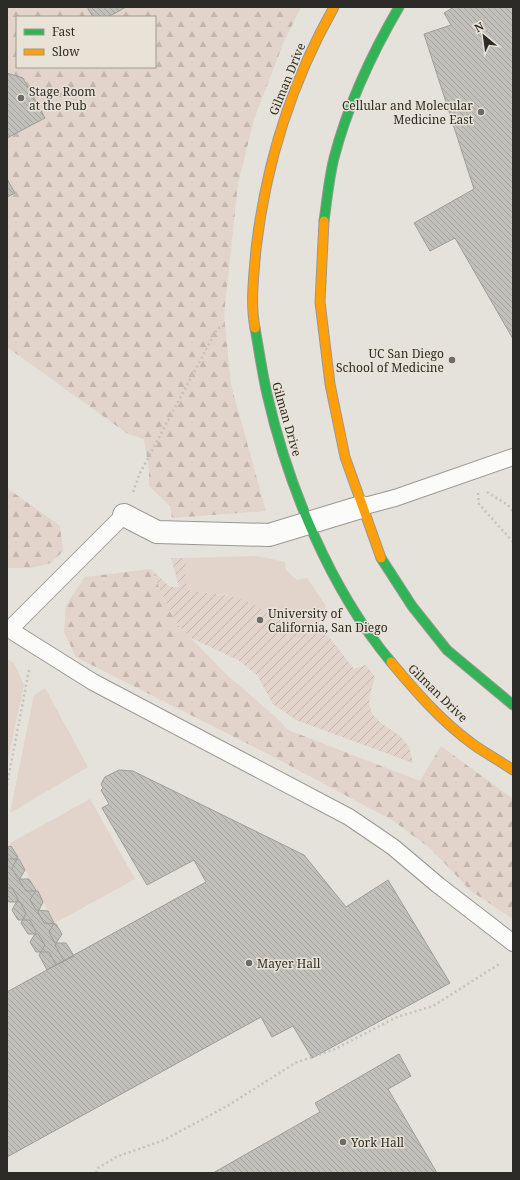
<svg xmlns="http://www.w3.org/2000/svg" width="520" height="1180" viewBox="0 0 520 1180" font-family="'Noto Serif',serif">
	<style>
		.grass { fill: #e2d4ca }
		.forest { fill: url(#forest-firs); fill-rule: evenodd }
		.garden { fill: url(#garden-furrows) }
		.building { fill: url(#building-back-hatch); stroke: #9e9d98 }
		.lines { fill: none; stroke-linecap: round; stroke-linejoin: round }
		.lane-casing { stroke: #9a9893; stroke-width: 18 }
		.street-casing { stroke: #9a9893; stroke-width: 24 }
		.fast-casing { stroke: #9a9893; stroke-width: 11 }
		.slow-casing { stroke: #9a9893; stroke-width: 11 }
		.path { stroke: #c3c2c0; stroke-width: 2.5; stroke-dasharray: 2 3; stroke-linecap: butt }
		.lane { stroke: #fbfbfa; stroke-width: 16 }
		.street { stroke: #fbfbfa; stroke-width: 22 }
		.fast { stroke: #30b455; stroke-width: 9 }
		.slow { stroke: #ff9f0a; stroke-width: 9 }
		.poi-dot { fill: #6d6b66; stroke: #e9e3d7; stroke-width: 1.5 }
		.labels { text-anchor: middle; dominant-baseline: central; stroke-width: 3; stroke-linejoin: round; paint-order: stroke }
		.street-label { font-size: 12px; fill: #2d2b27; stroke: #e9e3d7 }
		.poi-label { font-size: 12px; fill: #2d2b27; stroke: #e9e3d7; text-anchor: start }
	</style>
	<defs>
		<pattern id="forest-firs" width="22" height="20" patternUnits="userSpaceOnUse"><rect width="22" height="20" fill="#e2d4ca"/><path d="M5 1l3.5 6h-7zM16 11l3.5 6h-7z" fill="#c2b6ae"/></pattern>
		<pattern id="garden-furrows" width="10" height="10" patternUnits="userSpaceOnUse"><rect width="10" height="10" fill="#e2d4ca"/><path d="M-1 1l2-2M0 10L10 0M9 11l2-2" fill="none" stroke="#c2b6ae"/></pattern>
		<pattern id="building-back-hatch" width="6" height="6" patternUnits="userSpaceOnUse"><rect width="6" height="6" fill="#c1bfba"/><path d="M-1 5l2 2M0 0l6 6M5-1l2 2" fill="none" stroke="#a6a4a0"/></pattern>
	</defs>
	<rect width="100%" height="100%" fill="#e5e2db"/>
	<path class="grass" d="M257 556 285 562 286 570 297 580 307 578 326 606 319 624 306 627 288 625 270 613 227 595 190 591 185 582 187 558Z
		M7 659 14 663 24 685 7 765Z
		M45 688 88 767 10 813 34 695Z
		M90 799 135 879 55 923 10 843Z"/>
	<path class="forest" d="M7 7H301L283 44 254 119 238 184 224 315 231 385 266 511 172 518 170 506 149 486V470L144 439 128 434 7 347ZM17 17H155V67H17Z
		M7 488 60 526 63 551 51 563 30 568H7Z
		M151 569 175 622 228 676 276 717 288 730 420 781 441 746 513 799V919L471 891 431 849 392 820 268 754 76 657 64 632 66 605 85 577Z"/>
	<path class="garden" d="M171 558H187L185 581 190 591C209 593 227 594 245 601 274 612 285 634 319 624L354 669 366 665 375 677C373 686 367 698 370 707 374 726 399 729 408 746 411 751 412 758 413 763L296 720 273 704 257 675 238 660 191 638 175 622 151 569 170 587H179Z"/>
	<path class="building" d="M87 7H126L108 17H93Z
		M454 7H513V339L455 238 430 251 414 223 474 189 424 34 451 25 444 13Z
		M7 73 23 78 45 118 7 138Z
		M7 179 15 193 7 197Z
		M119 770 133 771 304 855 346 907 388 880 450 983 312 1058 293 1026 272 1037 261 1017 7 1157V992L206 882 194 860 147 885 102 808 109 804 101 790 103 788 101 784 105 777Z
		M11 846 18 857 12 868 18 879H29L36 890 30 900 36 910 48 911 54 923 49 932 55 943H66L74 956 56 965 49 952H36L30 942 36 932 30 920H18L12 910 18 899 12 888H7V847Z
		M7 859H19L25 870 19 880 26 891H38L43 902 38 912 44 923 56 924 62 934 55 945 64 961 47 970 39 955 45 945 38 934H28L21 923 26 913 20 902H9L7 899Z
		M399 1054 411 1076 388 1089 437 1173H213L320 1112 315 1103Z"/>
	<g class="lines">
		<defs>
			<path id="lane" d="M361 507 395 498 513 457
				M7 628 93 682 349 817 393 847 438 885 513 943
				M9 630 124 515"/>
			<path id="street" d="M124 515 157 532 269 535 361 507"/>
			<path id="fast" d="M324 221C327 200 329 178 334 158 348 104 371 55 399 7
				M255 328C259 350 262 372 267 394 288 486 330 589 391 662
				M381 558 412 606 447 650 513 705"/>
			<path id="slow" d="M324 221 320 302 330 384 345 457 381 558
				M255 328C250 302 254 275 256 249 266 163 291 83 334 7
				M391 662C416 692 442 722 474 745 487 754 500 761 513 770"/>
		</defs>
		<use href="#lane" class="lane-casing"/>
		<use href="#street" class="street-casing"/>
		<use href="#fast" class="fast-casing"/>
		<use href="#slow" class="slow-casing"/>
		<path class="path" d="M133 492 140 473 217 329 227 324
			M487 492 508 505 513 512
			M478 493 479 504 513 542
			M7 785 29 670
			M96 1173 98 1168 116 1157 164 1140 229 1105 295 1063 333 1050 397 1017 433 1006 501 963"/>
		<use href="#lane" class="lane"/>
		<use href="#street" class="street"/>
		<use href="#fast" class="fast"/>
		<use href="#slow" class="slow"/>
	</g>
	<g class="poi-dot">
		<circle cx="21" cy="98" r="4"/>
		<circle cx="481" cy="112" r="4"/>
		<circle cx="452" cy="360" r="4"/>
		<circle cx="260" cy="620" r="4"/>
		<circle cx="249" cy="963" r="4"/>
		<circle cx="343" cy="1142" r="4"/>
	</g>
	<g class="labels">
		<g class="street-label">
			<text transform="translate(287 79) rotate(-68)">Gilman Drive</text>
			<text transform="translate(287 419) rotate(74)">Gilman Drive</text>
			<text transform="translate(438 693) rotate(44)">Gilman Drive</text>
		</g>
		<g class="poi-label">
			<text x="29" y="91">Stage Room<tspan x="29" dy="14">at the Pub</tspan></text>
			<text x="473" y="105" text-anchor="end">Cellular and Molecular<tspan x="473" dy="14">Medicine East</tspan></text>
			<text x="444" y="353" text-anchor="end">UC San Diego<tspan x="444" dy="14">School of Medicine</tspan></text>
			<text x="268" y="613">University of<tspan x="268" dy="14">California, San Diego</tspan></text>
			<text x="257" y="963">Mayer Hall</text>
			<text x="351" y="1142">York Hall</text>
		</g>
	</g>
	<rect width="520" height="1180" fill="none" stroke="#2d2b27" stroke-width="16"/>
	<rect x="16" y="16" width="140" height="52" fill="#e9e3d7" stroke="#9e9991"/>
	<rect x="24" y="29" width="20" height="6" fill="#30b455" stroke="#9e9991"/>
	<text x="52" y="36" font-size="12" fill="#2d2b27">Fast</text>
	<rect x="24" y="49" width="20" height="6" fill="#ff9f0a" stroke="#9e9991"/>
	<text x="52" y="56" font-size="12" fill="#2d2b27">Slow</text>
	<g transform="translate(484 36) rotate(331)" stroke="#e9e3d7" stroke-width="3" paint-order="stroke">
	<path d="M0-3L7 15L0 10L-7 15Z" fill="#2d2b27"/>
	<text y="-6" font-size="11" font-weight="bold" text-anchor="middle" fill="#2d2b27">N</text>
	</g>
</svg>
